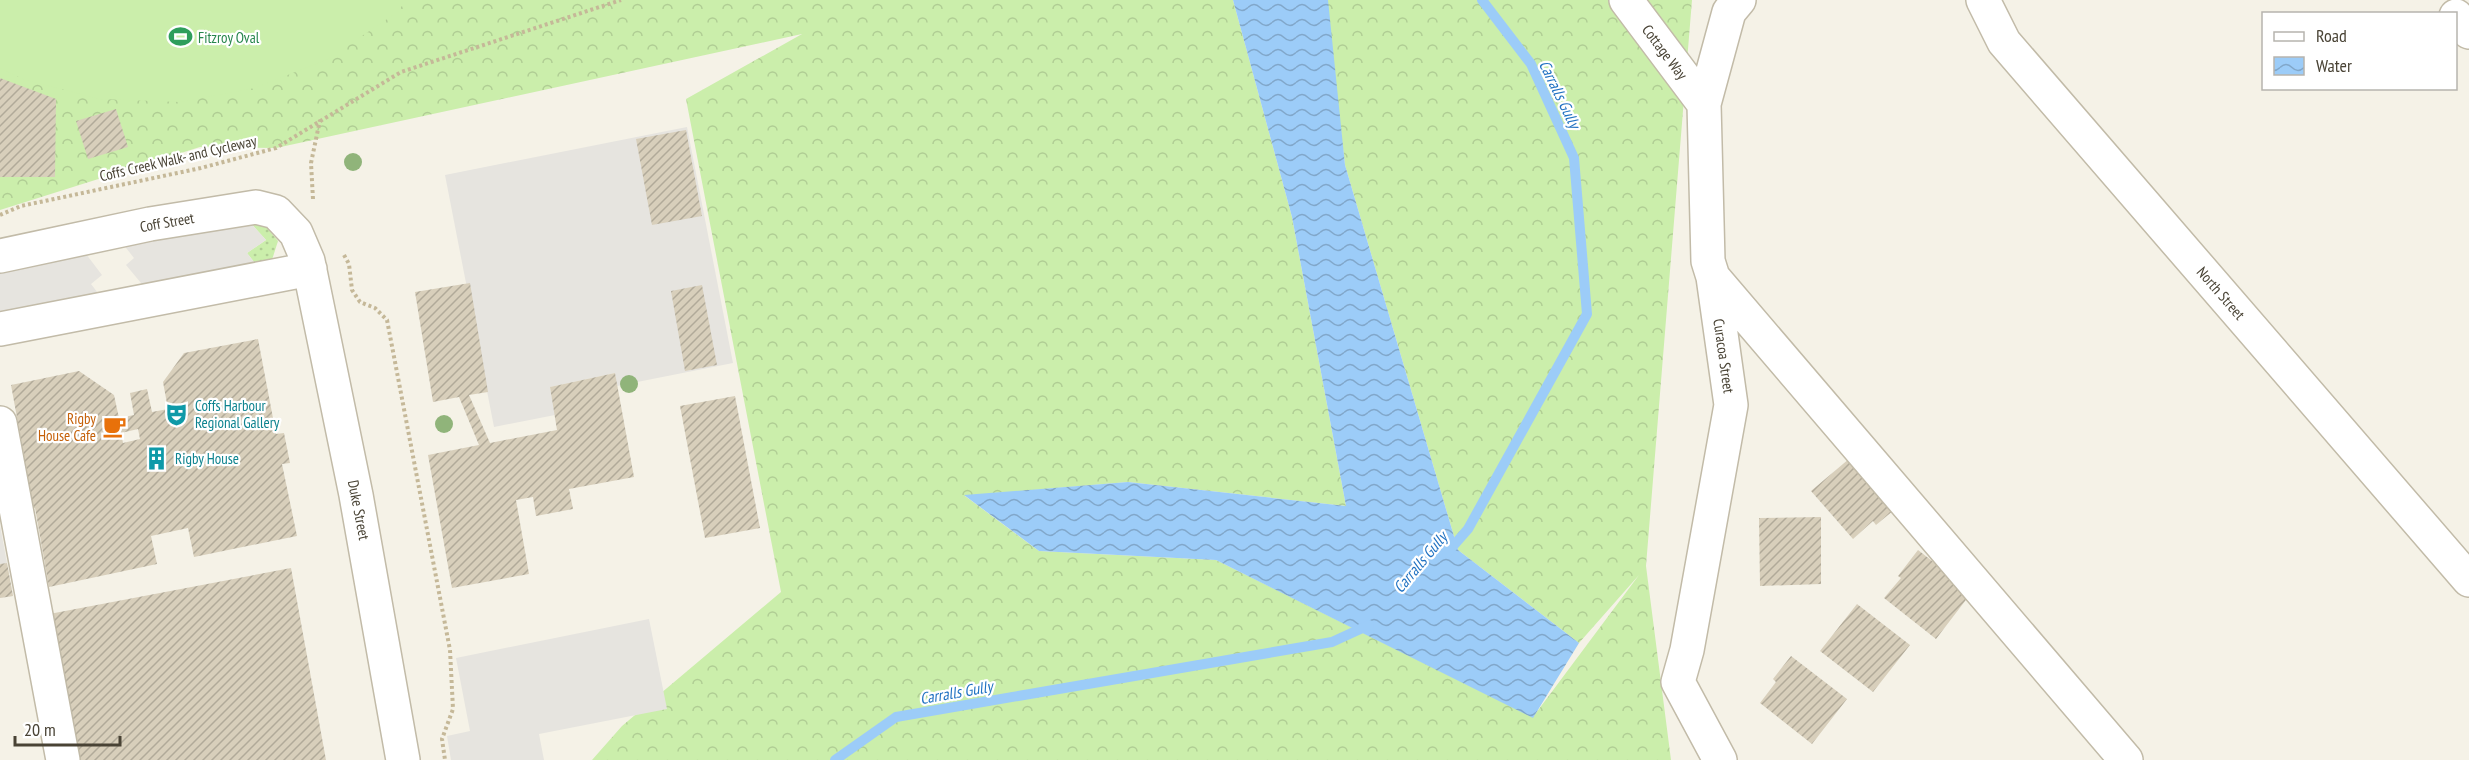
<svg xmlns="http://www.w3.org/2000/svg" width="2469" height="760" viewBox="0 0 2469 760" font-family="'PT Sans Narrow',sans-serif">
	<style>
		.forest { fill: url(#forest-crowns) }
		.garden { fill: url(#garden-dots) }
		.pitch { fill: #cbeeab }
		.parking { fill: #e6e4df }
		.water { fill: url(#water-waves) }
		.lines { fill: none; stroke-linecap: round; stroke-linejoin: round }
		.stream { stroke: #9cccf8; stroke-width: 10 }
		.building { fill: url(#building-hatch); fill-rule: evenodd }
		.minor-casing { stroke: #c2bba8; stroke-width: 36 }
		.path { stroke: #c5b898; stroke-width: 4; stroke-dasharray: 3 3; stroke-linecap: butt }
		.minor { stroke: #fff; stroke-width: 33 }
		.tree { fill: #90b47a }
		.labels { text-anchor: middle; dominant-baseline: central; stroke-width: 4.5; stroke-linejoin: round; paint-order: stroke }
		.leisure-label { font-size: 15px; fill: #27864d; stroke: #fff; text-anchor: start }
		.street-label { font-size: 15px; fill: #494335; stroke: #fff }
		.culture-label { font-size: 15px; fill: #0d838f; stroke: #fff; text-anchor: start }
		.food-label { font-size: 15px; fill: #c56008; stroke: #fff; text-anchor: end }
		.water-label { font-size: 16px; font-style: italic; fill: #2172c2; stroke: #fff }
	</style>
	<defs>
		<pattern id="forest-crowns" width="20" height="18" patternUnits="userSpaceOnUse" patternTransform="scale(1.5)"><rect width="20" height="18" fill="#cbeeab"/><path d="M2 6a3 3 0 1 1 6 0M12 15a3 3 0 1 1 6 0" fill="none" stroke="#b0cd94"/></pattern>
		<pattern id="garden-dots" width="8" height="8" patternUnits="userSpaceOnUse" patternTransform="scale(1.5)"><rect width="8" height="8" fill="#cbeeab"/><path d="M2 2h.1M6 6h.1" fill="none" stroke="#b0cd94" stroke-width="1.8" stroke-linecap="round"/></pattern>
		<pattern id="water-waves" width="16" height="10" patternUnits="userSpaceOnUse" patternTransform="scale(1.5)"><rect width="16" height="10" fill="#9cccf8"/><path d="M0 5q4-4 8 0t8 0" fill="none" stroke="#81a7ca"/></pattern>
		<pattern id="building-hatch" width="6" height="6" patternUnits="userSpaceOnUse" patternTransform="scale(1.5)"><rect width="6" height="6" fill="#d8cfbb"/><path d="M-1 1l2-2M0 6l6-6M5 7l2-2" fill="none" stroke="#b1aa99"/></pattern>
	</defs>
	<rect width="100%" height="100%" fill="#f5f2e7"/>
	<path class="forest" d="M0 0H1233L1292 217 1346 506 1128 482 965 496 1039 551 1216 560 1533 717 1639 575 1579 643 1458 550 1345 165 1325 0H1692L1646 566 1671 760H592L622 726 781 592 686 99 802 34 276 148 200 147 0 210Z"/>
	<path class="garden" d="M248 220 263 223 278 241 271 263 258 267 247 253 266 240Z"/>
	<path class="pitch" d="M0 0H408L393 15 328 59 255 88 179 102 100 99 25 80 0 68Z"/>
	<path class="parking" d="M687 127 733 363 617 386 615 373 550 387 555 415 494 427 445 175Z
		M248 220 266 240 247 253 258 267 146 289 126 265 134 258 123 244Z
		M83 250 102 275 91 284 104 301 0 321V268Z
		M0 525 13 596 0 598Z
		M649 619 667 709 539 734 544 760H451L447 736 470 731 456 658Z"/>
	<path class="water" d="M1233 0H1328L1345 165 1458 550 1579 643 1533 718 1216 560 1039 551 964 495 1128 482 1346 506 1292 217Z"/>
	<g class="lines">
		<path class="stream" d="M1447 553 1468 529 1587 314 1574 158 1531 64 1482 0
			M835 760 896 717 1332 642 1369 625"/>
	</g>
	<path class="building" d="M0 78 56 99 55 177H0Z
		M116 109 128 147 88 159 76 121Z
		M686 130 702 216 652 225 636 139Z
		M470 283 488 392 469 395 490 443 557 430 550 387 615 373 634 477 569 489 573 509 536 516 533 497 516 500 529 574 452 588 428 455 479 445 459 397 433 402 415 292Z
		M702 285 717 365 685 371 671 291Z
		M258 339 276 434 284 433 290 463 282 464 297 536 194 557 188 528 151 536 157 564 49 587 35 508 27 509 23 485 29 483 11 385 79 371 114 395 119 418 134 415 130 393 147 389 152 412 168 409 163 382 184 353ZM138 429 140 439 123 443 121 433Z
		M735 396 760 528 705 538 680 406Z
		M1856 453 1900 505 1876 525 1873 521 1853 539 1811 491Z
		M1821 517V584L1760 586 1759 518Z
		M1918 550 1972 592 1936 639 1884 598 1901 578 1898 576Z
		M7 563 13 596 0 598V564Z
		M291 568 326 760H71L44 615Z
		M1857 604 1910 645 1873 692 1820 651Z
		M1791 656 1847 699 1812 744 1760 703 1776 682 1773 679Z"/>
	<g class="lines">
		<defs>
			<path id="minor" d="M1626 0 1704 104
				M1983 0 2004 42 2469 580
				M2456 16 2469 32
				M0 256 150 224 256 207 276 212 296 233 308 261 356 495 403 760
				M1713 277 2126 760
				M0 329 310 269
				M0 423 63 760
				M1720 760 1678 682 1687 650 1731 405 1713 277 1708 261 1704 104 1729 12 1739 0"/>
		</defs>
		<use href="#minor" class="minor-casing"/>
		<path class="path" d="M313 199 311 163 320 120
			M0 215 21 206 201 168 276 148 401 72 621 0
			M344 255 349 264 352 290 360 302 375 308 387 320 450 650 453 709 442 739 445 760"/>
		<use href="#minor" class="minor"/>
	</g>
	<g class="tree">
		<circle cx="353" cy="162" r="9"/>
		<circle cx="629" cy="384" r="9"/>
		<circle cx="444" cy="424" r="9"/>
	</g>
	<defs>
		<symbol id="stadium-bare" viewBox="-9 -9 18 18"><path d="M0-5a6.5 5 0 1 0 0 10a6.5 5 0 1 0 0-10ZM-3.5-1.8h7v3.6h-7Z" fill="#2e9e5b" stroke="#fff" stroke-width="2.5" paint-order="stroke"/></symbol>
		<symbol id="theatre-bare" viewBox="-9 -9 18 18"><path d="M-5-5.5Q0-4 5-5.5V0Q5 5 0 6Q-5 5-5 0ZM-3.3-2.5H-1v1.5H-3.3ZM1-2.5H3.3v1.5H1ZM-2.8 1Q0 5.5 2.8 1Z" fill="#0f9aa8" stroke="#fff" stroke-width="2.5" paint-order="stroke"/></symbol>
		<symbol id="cafe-bare" viewBox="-9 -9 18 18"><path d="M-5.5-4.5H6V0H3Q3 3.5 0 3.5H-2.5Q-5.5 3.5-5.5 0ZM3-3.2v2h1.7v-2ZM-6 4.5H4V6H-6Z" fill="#e8710a" stroke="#fff" stroke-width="2.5" paint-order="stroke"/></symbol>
		<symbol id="building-bare" viewBox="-9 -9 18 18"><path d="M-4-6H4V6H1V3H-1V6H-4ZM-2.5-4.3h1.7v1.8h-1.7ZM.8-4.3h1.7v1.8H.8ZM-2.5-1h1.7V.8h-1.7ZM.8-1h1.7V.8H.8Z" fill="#0f9aa8" stroke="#fff" stroke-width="2.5" paint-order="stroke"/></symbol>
	</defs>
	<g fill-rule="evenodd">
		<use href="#stadium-bare" x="164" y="20" width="33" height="33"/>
		<use href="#theatre-bare" x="160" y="398" width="33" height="33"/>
		<use href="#cafe-bare" x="98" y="410" width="33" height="33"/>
		<use href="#building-bare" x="140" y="442" width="33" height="33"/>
	</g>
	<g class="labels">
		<g class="leisure-label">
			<text x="198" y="37">Fitzroy Oval</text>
		</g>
		<g class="street-label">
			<text transform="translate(1665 52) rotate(53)">Cottage Way</text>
			<text transform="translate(178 158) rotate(-13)">Coffs Creek Walk- and Cycleway</text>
			<text transform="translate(167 222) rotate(-10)">Coff Street</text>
			<text transform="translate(2221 293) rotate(49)">North Street</text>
			<text transform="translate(1724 356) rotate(82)">Curacoa Street</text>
			<text transform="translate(359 510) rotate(79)">Duke Street</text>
		</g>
		<g class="culture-label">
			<text x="195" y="405">Coffs Harbour<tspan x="195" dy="17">Regional Gallery</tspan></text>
			<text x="175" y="458">Rigby House</text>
		</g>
		<g class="food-label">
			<text x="96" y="418">Rigby<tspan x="96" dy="17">House Cafe</tspan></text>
		</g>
		<g class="water-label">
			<text transform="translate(1560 94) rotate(64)">Carralls Gully</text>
			<text transform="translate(1420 562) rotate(-50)">Carralls Gully</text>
			<text transform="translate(956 692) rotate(-10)">Carralls Gully</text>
		</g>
	</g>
	<rect x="2262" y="12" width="195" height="78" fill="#ffffff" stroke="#b6b4ae" stroke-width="1.5"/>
	<rect x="2274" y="32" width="30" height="9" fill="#ffffff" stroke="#b6b4ae" stroke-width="1.5"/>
	<text x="2316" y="42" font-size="18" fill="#494335">Road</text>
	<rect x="2274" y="57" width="30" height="18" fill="url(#water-waves)" stroke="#b6b4ae" stroke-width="1.5"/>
	<text x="2316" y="72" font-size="18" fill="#494335">Water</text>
	<path d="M15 736v9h105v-9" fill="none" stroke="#494335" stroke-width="3"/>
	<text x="24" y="736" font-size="18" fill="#494335" stroke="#ffffff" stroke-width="4.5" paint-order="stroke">20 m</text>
</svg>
